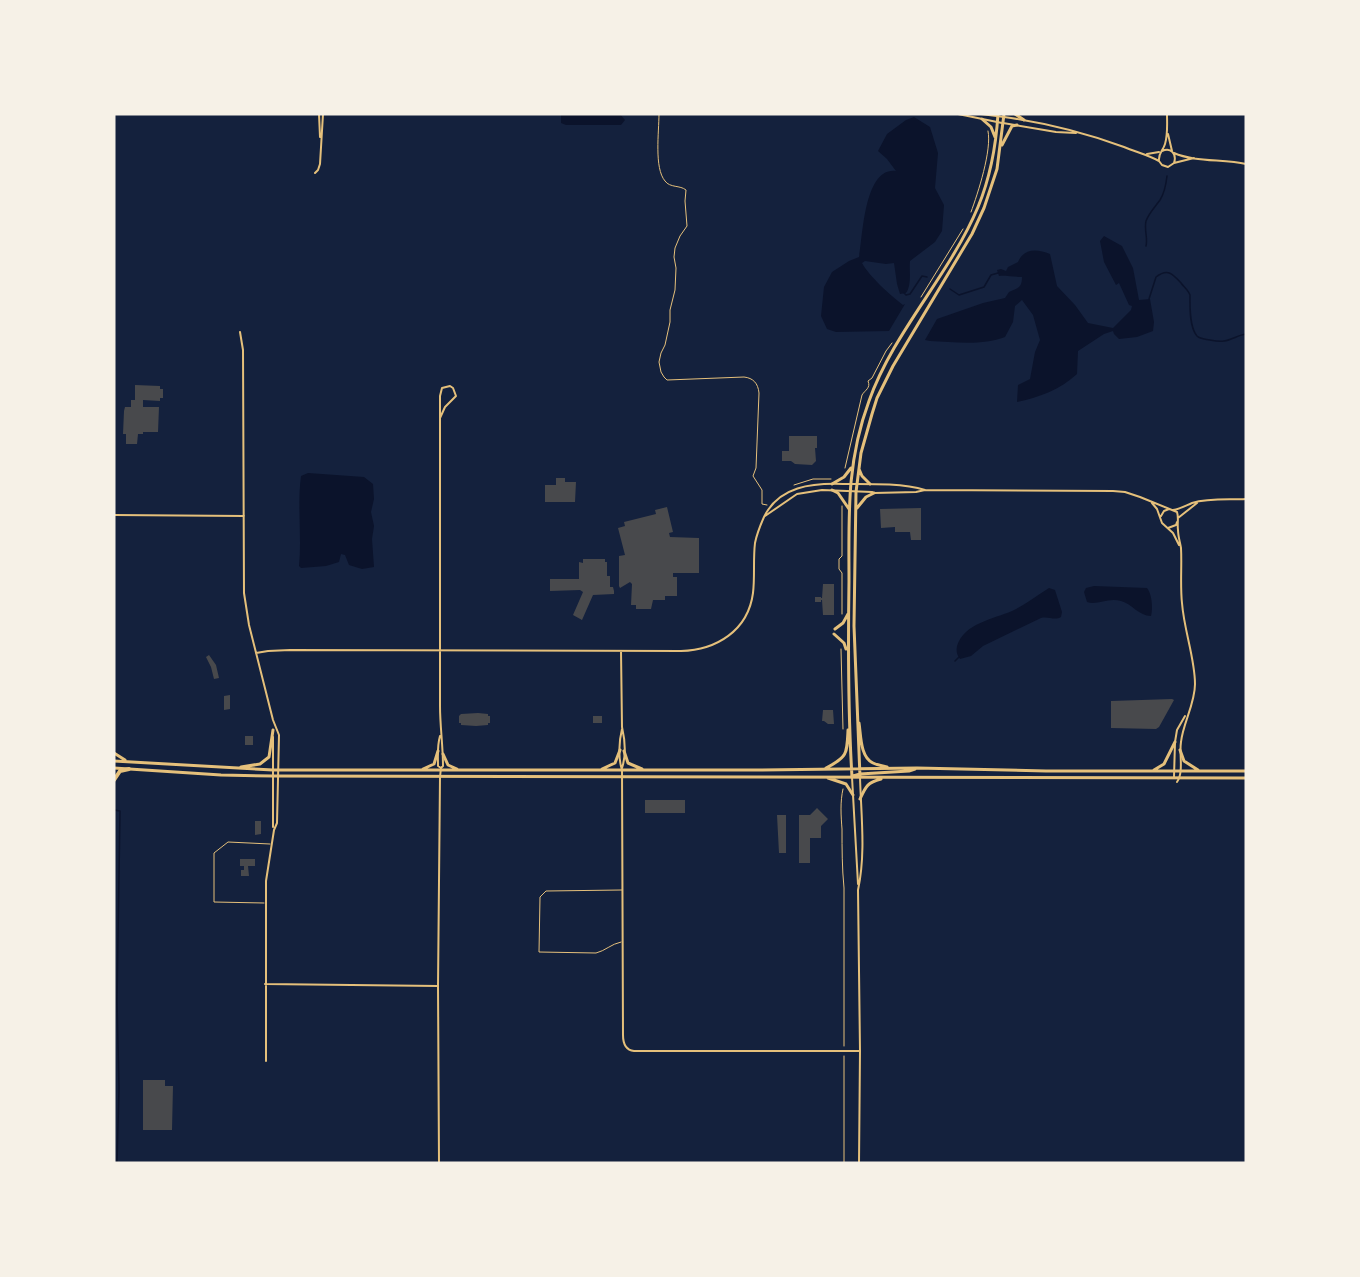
<svg xmlns="http://www.w3.org/2000/svg" width="1360" height="1277" viewBox="0 0 1360 1277" font-family="'DejaVu Sans',sans-serif">
	<style>
		.water { fill: #0b132b }
		.lines { fill: none; stroke-linecap: round; stroke-linejoin: round }
		.stream { stroke: #0b132b; stroke-width: 1.5 }
		.building { fill: #48494c }
		.path { stroke: #e5c07b; stroke-width: 1 }
		.service { stroke: #e5c07b; stroke-width: 1 }
		.minor { stroke: #e5c07b; stroke-width: 2 }
		.tertiary { stroke: #e5c07b; stroke-width: 2 }
		.secondary { stroke: #e5c07b; stroke-width: 3 }
		.motorway { stroke: #e5c07b; stroke-width: 4 }
	</style>
	<rect width="100%" height="100%" fill="#14213d"/>
	<path class="water" d="M561 114H620L625 120 621 125H566L561 123Z
		M914 117 930 127 938 153 935 188 944 205 942 231 935 242 910 261C909 271 912 284 906 293L900 294 897 284 894 263 886 264 865 261 862 263C869 276 890 295 903 305L905 304 889 331 836 332 827 329 821 316 824 287 832 272 849 261 859 257C863 236 864 167 896 171L887 159 878 151 887 134 906 120Z
		M1104 236 1122 246 1133 268 1139 300 1150 299 1154 322 1153 331 1137 337 1119 339 1114 334 1113 331 1104 334 1078 351 1077 374C1061 389 1038 398 1017 402L1018 385 1030 379 1035 352 1040 340 1033 315 1022 300 1015 306 1013 322 1005 337C982 346 954 342 930 341L925 340 937 319 983 303 1005 298 1009 292C1018 288 1022 288 1022 277 1016 277 1003 275 999 276L997 270 1001 269 1006 271 1008 267 1018 262C1024 248 1037 249 1050 254L1057 286 1075 305 1088 323 1113 328 1131 310 1132 306 1129 305 1119 283 1116 285 1104 262 1100 241Z
		M308 473 364 477 373 484 374 499 371 512 374 526 372 539 374 567 362 569 349 565 345 555 341 554 339 562 326 566 301 568 299 566C302 536 297 506 301 476Z
		M1094 586 1147 588C1152 594 1153 608 1151 616 1139 616 1132 604 1121 601 1108 597 1097 606 1087 602L1084 592 1086 588Z
		M1049 588 1055 590 1062 612 1061 617C1055 621 1048 616 1041 618L983 646 971 656 960 659C957 655 956 652 957 646 964 623 994 619 1012 611 1025 605 1036 596 1049 588Z"/>
	<g class="lines">
		<path class="stream" d="M1146 246C1148 238 1144 230 1146 221 1149 213 1155 207 1160 200 1165 192 1166 185 1167 176
			M950 289 959 295 984 287 991 275 998 273
			M904 293 906 295 910 294 922 276 927 277
			M1149 299 1156 277C1168 268 1173 274 1181 283 1184 287 1188 290 1190 295 1190 305 1189 327 1197 336 1200 339 1205 339 1210 340 1215 341 1219 342 1224 341 1232 340 1238 335 1246 334
			M955 661 959 657
			M114 810 120 811 117 1001 119 1088 117 1163"/>
	</g>
	<path class="building" d="M135 385 160 386V389H163V398H160V401L143 400V407H159L158 432H143V434H138L137 444H126V434H123L124 411 125 407H131V400H135Z
		M789 436H817V448H815L816 461 812 465 795 464 791 461H782V451H789Z
		M556 478H565V482H576L575 502H545V485H556Z
		M667 507 673 532 669 533 670 537 699 538V573H673V577H677V596H665V600H653L651 609H636V605H631L632 584 630 582 620 588 619 586V556L625 555 618 528 625 526 624 522 656 514 655 510Z
		M921 508V540H911L910 532H895V527L881 528 880 509Z
		M583 559H605V562H607V576H610V587H613L614 591V594L593 595 582 620 573 615 583 592 580 590 550 591V579H579V562L583 563Z
		M823 584H834V615H823L822 600H821V602H815V597H821V598H822Z
		M209 655 216 665 219 678 214 679 211 667 206 657Z
		M230 695V709L224 710V696Z
		M1172 699 1174 700 1159 727 1156 729 1111 728V701Z
		M823 710H833L834 724H828L824 721H822Z
		M478 713 488 714V716H490V723H488V725L476 726 461 725V723H459V716L461 714Z
		M593 716H602V723H593Z
		M245 736H253V745H245Z
		M645 800H685V813H645Z
		M817 808 828 819 821 826V838H810V863H799V815H810Z
		M777 815H786V853H779Z
		M255 821H261V834L255 835Z
		M240 859H255V866H248L249 876H241V870H244V866H240Z
		M143 1080H165V1086H173L172 1130H143Z"/>
	<g class="lines">
		<path class="path" d="M659 114C659 132 654 168 665 181 670 188 680 185 686 190L685 201 687 226 680 236 675 248 674 257 676 268 675 290 670 310V322L665 345 661 353 659 362 661 372 664 377 667 380 744 377C753 378 758 383 759 393L756 468 753 476 762 490V504L767 505
			M971 212C978 193 992 150 988 131
			M921 297 963 229
			M845 468 862 395C865 390 871 388 868 381L872 378 886 351 892 343
			M794 485 813 479H831
			M842 506V556L839 559V569L842 573V614
			M841 649 843 729
			M843 789C840 802 841 816 842 829 842 848 842 868 844 888V1046
			M844 1056V1163"/>
		<path class="service" d="M264 903 214 902V853L228 842 270 844
			M621 942C611 944 605 951 596 953L539 952 540 897 546 891 622 890"/>
		<path class="minor" d="M958 114 1002 123
			M981 114 1004 117
			M240 332 243 350 244 593 249 625 273 720 279 735 277 823 274 830 266 881V1061
			M1152 503 1157 509 1162 523 1173 533 1179 545
			M1173 510C1180 509 1185 506 1192 503 1209 498 1228 500 1246 499
			M114 515 244 516
			M765 516 797 494 822 490 872 492 874 493 916 492 925 490 1113 491 1125 492 1140 497 1177 512C1179 518 1177 523 1178 530 1178 536 1180 542 1181 548 1182 566 1180 585 1182 603 1184 630 1195 659 1195 684 1195 704 1183 723 1181 742 1179 754 1184 772 1177 782
			M1161 516 1164 511 1169 509
			M1178 518 1197 503
			M1168 528 1176 525 1177 522
			M621 651 622 727C625 740 626 756 622 768
			M256 653 268 651 290 650 681 651C716 650 748 631 753 593 755 577 753 559 755 543 757 533 760 526 764 517 779 486 812 483 843 484 868 484 902 483 925 490
			M622 729C619 741 618 758 622 770L623 1035C623 1043 625 1050 634 1051H860
			M440 736C437 746 438 756 438 766L441 768
			M273 737V827
			M1174 777 1175 742 1177 730 1185 716
			M265 984 438 986
			M439 1163 438 986 440 777 441 768 443 766C443 746 440 726 440 706V396L442 388 450 386 453 388 456 396 445 407 440 418"/>
		<path class="tertiary" d="M319 114 320 137
			M1167 114C1167 124 1168 134 1165 144 1163 151 1158 153 1159 161L1162 165 1168 167 1174 163 1194 158
			M1004 117C1047 123 1083 132 1124 147 1136 152 1148 155 1159 161
			M1003 123 1056 132 1076 133
			M1168 134 1172 151
			M1162 151C1171 147 1177 154 1174 163
			M1174 153C1194 162 1223 159 1246 164
			M1147 154 1159 152
			M315 173 318 170 320 164 323 114
			M852 777 858 884
			M859 1163 860 1051 858 890C866 853 861 815 860 777"/>
		<path class="secondary" d="M1015 114 1024 120
			M982 119 991 127 995 137
			M1002 145 1012 126 1017 125
			M859 469 862 476 870 484
			M832 484 844 477 851 468
			M832 490 838 493 849 509
			M857 508 866 497 874 493
			M835 629 843 623 848 614
			M834 634 844 643 846 649
			M859 723C861 735 860 757 873 763 877 765 883 766 887 767
			M1180 750 1184 761 1198 770
			M624 751 628 763 642 769
			M114 753 125 760
			M443 754 448 765 457 769
			M114 761 273 770H755L917 768 1046 771H1246
			M241 767 260 764 269 757 273 730
			M114 768 221 775 273 776 1246 778
			M826 768C848 757 847 753 848 730
			M423 769 434 764 438 751
			M602 769 615 763 620 750
			M1154 770 1164 764 1175 742
			M853 776 860 774 909 771 915 769
			M852 777C848 712 848 647 849 581 849 517 846 463 869 401 894 331 949 276 978 207 990 178 996 146 998 114
			M860 777 854 626 856 492 861 453 872 414 877 398 893 366 972 234 984 208 997 169 1004 114
			M828 778 846 784 853 795
			M860 799C866 786 867 783 881 779"/>
		<path class="motorway" d="M114 780 120 771 129 769"/>
	</g>
	<rect width="1360" height="1277" fill="none" stroke="#f6f1e7" stroke-width="231"/>
</svg>
